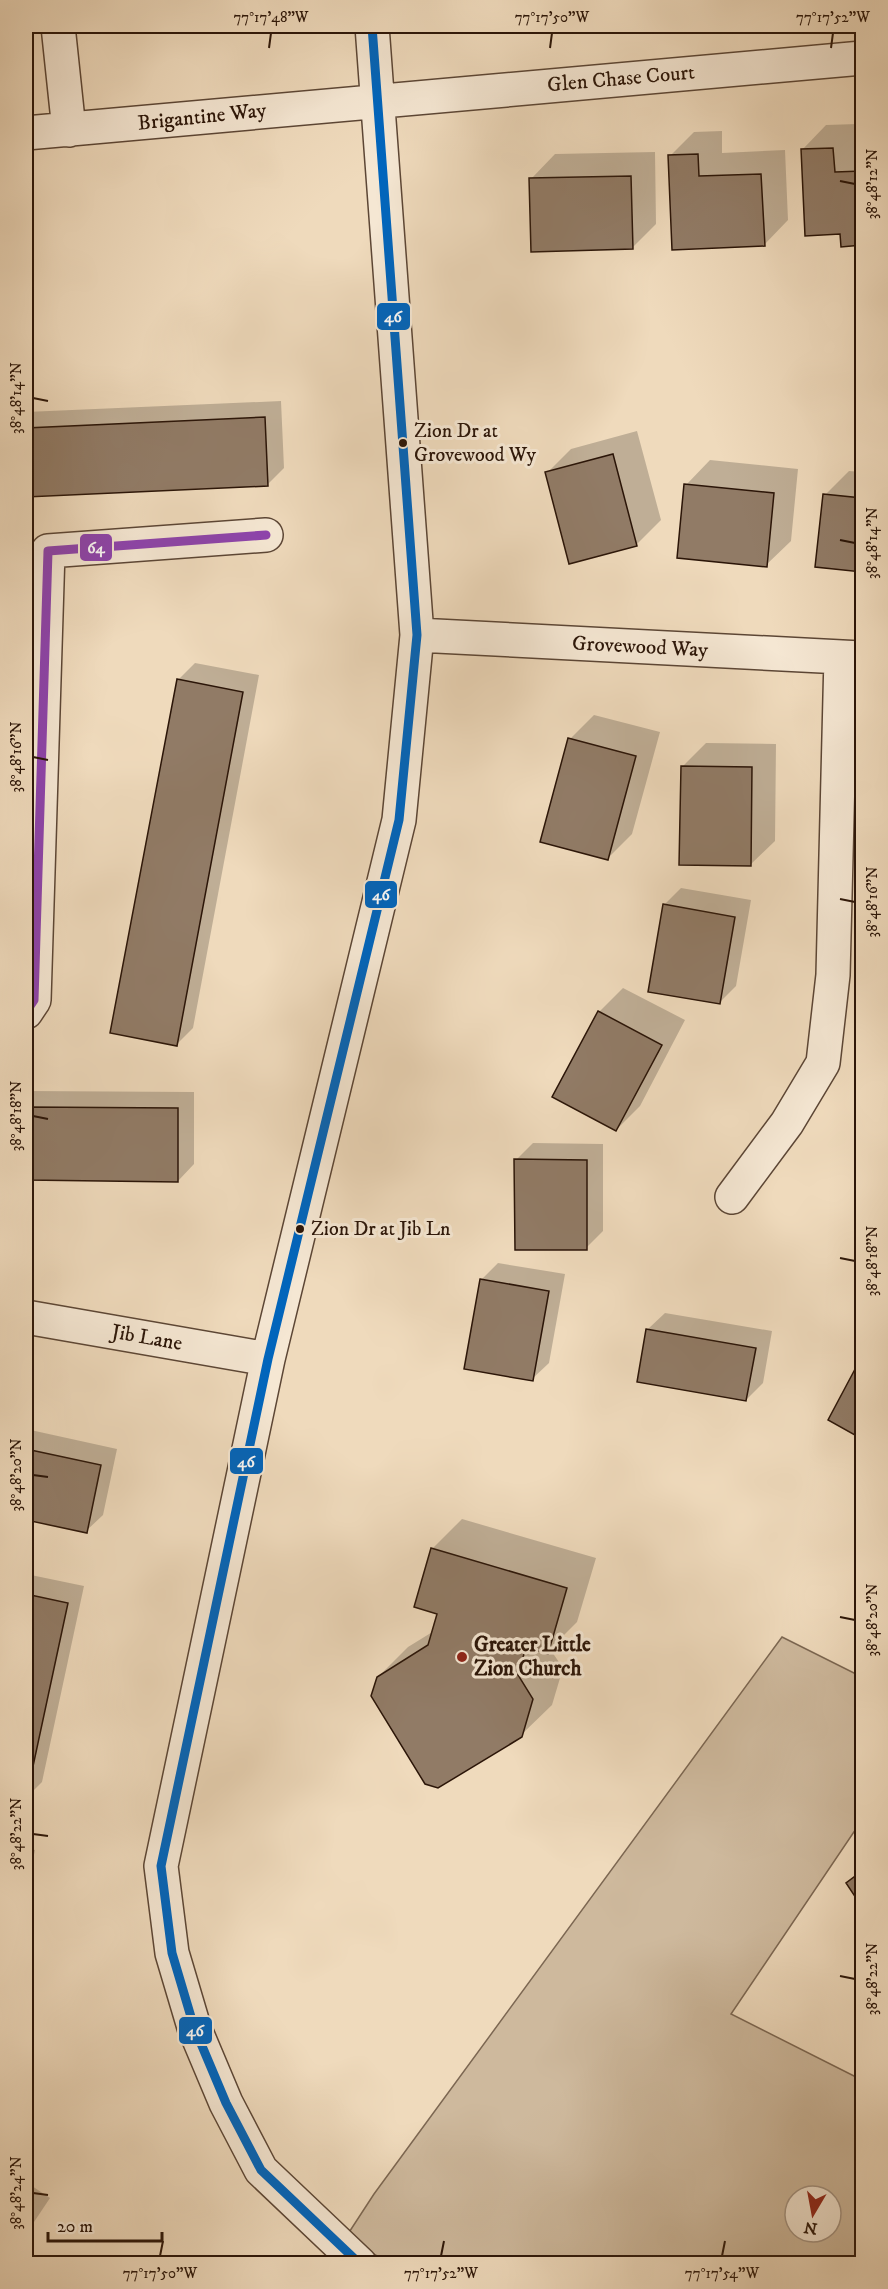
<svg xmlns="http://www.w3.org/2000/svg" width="888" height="2289" viewBox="0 0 888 2289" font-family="'IM FELL DW Pica',serif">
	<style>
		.green { fill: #ceb99d; stroke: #7c6752; stroke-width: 1.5; fill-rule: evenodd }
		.shadow { fill: #0003 }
		.building { fill: #917b66; stroke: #2b1508; stroke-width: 1.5 }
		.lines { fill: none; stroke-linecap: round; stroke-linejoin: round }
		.minor-casing { stroke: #5c4635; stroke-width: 36 }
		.minor { stroke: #f5e7d3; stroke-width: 33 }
		.bus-1-casing { stroke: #f5e7d3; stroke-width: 14 }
		.bus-2-casing { stroke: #f5e7d3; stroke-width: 14 }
		.bus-1 { stroke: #0065bd; stroke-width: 9 }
		.bus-2 { stroke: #8e44ad; stroke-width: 9 }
		.ticks { fill: none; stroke: #2b1508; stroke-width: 2 }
		.bus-dot { fill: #2b1508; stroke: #f5e7d3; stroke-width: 2 }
		.poi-dot { fill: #8f2418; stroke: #f5e7d3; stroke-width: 2 }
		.labels { text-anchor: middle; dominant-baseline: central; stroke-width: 6; stroke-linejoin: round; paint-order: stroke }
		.bus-label { font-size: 20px; fill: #2b1508; stroke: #f5e7d3; text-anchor: start }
		.street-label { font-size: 21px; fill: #2b1508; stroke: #f5e7d3 }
		.poi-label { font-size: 21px; font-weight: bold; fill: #2b1508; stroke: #f5e7d3; text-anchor: start }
		.line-badge { stroke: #f5e7d3; stroke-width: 2 }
		.badge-label { font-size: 16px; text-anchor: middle; font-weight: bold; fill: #fff }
		.neatline { fill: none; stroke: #2b1508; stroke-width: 2 }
		.ticks-label { font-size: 15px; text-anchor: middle; fill: #2b1508 }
	</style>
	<rect width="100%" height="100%" fill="#efdabc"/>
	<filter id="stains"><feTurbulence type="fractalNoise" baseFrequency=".00333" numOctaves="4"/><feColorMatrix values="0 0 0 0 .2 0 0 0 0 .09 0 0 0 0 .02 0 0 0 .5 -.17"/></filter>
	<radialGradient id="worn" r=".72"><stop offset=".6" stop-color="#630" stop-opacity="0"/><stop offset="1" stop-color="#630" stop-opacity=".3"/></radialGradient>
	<path class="green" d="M782 1637 862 1677V1820L731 2014 862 2080V2263H392L344 2240 374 2194ZM795 2196H831V2232H795Z"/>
	<path class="shadow" d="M857 124 858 148H862V244L842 245V233L802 150 826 125Z
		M722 131V153L785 150 788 220 764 245 670 156 694 132Z
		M655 152 656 224 632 248 531 179 555 154Z
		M281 401 284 468 267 485 26 495V412Z
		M637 431 661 520 636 545 547 473 571 449Z
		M710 460 798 469 791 541 766 565 686 485Z
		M849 471 862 472V570L817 566 825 495Z
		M195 663 259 675 193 1028 176 1045 178 680Z
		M594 715 660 732 632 834 608 858 570 739Z
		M706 743 776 744 775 841 750 865 682 767Z
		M681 888 751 900 736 986 719 1003 664 905Z
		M623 988 685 1020 640 1106 616 1130 554 1096 599 1012Z
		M26 1091 194 1092V1164L178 1181 26 1179Z
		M533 1143 603 1144V1231L586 1248 516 1160Z
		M498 1263 565 1274 549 1363 532 1379 482 1279Z
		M665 1313 772 1331 763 1383 746 1400 648 1329Z
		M862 1359V1437L830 1420Z
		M26 1429 117 1449 103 1515 86 1531 26 1518Z
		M462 1519 596 1558 577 1622 550 1649 563 1668 552 1705 521 1735 378 1677 408 1647 434 1631 439 1613 432 1549Z
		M26 1574 84 1586 42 1782 26 1798Z
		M26 1848 35 1850 26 1894Z
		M862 1868V1904L848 1883Z
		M26 2182 50 2198 26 2234Z"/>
	<path class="building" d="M833 148 835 172 862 171V245L841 247 840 234 805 236 801 149Z
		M698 154 699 176 761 174 765 246 672 250 668 155Z
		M631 176 633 249 531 252 529 178Z
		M265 417 268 486 26 497V428Z
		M613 454 637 546 569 564 545 472Z
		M684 484 774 493 767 567 677 558Z
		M823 494 862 498V572L815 567Z
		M177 679 243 692 177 1046 110 1033Z
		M568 738 636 756 608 860 540 842Z
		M681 766 752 767 751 866 679 865Z
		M663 904 735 917 720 1004 648 992Z
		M598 1011 662 1045 616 1131 552 1097Z
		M26 1107 178 1108V1182L26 1180Z
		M514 1159 587 1160V1250H515Z
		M480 1279 549 1291 533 1381 464 1369Z
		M646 1329 756 1348 746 1401 637 1382Z
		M862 1356V1439L828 1420Z
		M26 1449 101 1465 87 1533 26 1520Z
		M431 1548 567 1588 548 1654 526 1647 518 1675 533 1699 522 1737 438 1788 425 1784 371 1696 377 1677 428 1645 437 1614 414 1607Z
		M26 1594 68 1603 26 1799Z
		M862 1871V1907L846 1883Z"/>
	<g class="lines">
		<defs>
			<path id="minor" d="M58 26 69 130
				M26 133 862 58
				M417 635 861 658
				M26 1012 34 1000 48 551 266 535
				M732 1197 787 1123 823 1063 833 975 841 657
				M26 1317 268 1359
				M360 2264 261 2170 226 2103 194 2027 172 1953 161 1866 268 1359 399 820 417 635 372 26"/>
		</defs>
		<use href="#minor" class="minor-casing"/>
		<use href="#minor" class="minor"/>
		<defs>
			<path id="bus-1" d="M360 2264 261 2170 226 2103 194 2027 172 1953 161 1866 268 1359 399 820 417 635 372 26"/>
			<path id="bus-2" d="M26 1012 34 1000 48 551 266 535"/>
		</defs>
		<use href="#bus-1" class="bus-1-casing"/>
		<use href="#bus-2" class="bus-2-casing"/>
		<use href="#bus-1" class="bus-1"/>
		<use href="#bus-2" class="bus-2"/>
	</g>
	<path class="ticks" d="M269 48 271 33M550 48 552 33M831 48 833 33M840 181 855 184M33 398 48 401M840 540 855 543M33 757 48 760M840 899 855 902M33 1116 48 1119M840 1258 855 1261M33 1475 48 1477M840 1617 855 1620M33 1834 48 1836M840 1976 855 1979M33 2193 48 2195M160 2256 163 2241M441 2256 444 2241M722 2256 725 2241"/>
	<g class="bus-dot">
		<circle cx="403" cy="443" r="5"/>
		<circle cx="300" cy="1229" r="5"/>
	</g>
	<circle class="poi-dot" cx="462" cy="1657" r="6"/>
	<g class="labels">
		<g class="bus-label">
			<text x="414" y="431">Zion Dr at<tspan x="414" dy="24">Grovewood Wy</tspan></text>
			<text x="311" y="1229">Zion Dr at Jib Ln</text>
		</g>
		<g class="street-label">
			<text transform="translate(621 79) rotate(-5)">Glen Chase Court</text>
			<text transform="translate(202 117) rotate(-6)">Brigantine Way</text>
			<text transform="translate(640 647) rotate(3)">Grovewood Way</text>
			<text transform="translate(147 1338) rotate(10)">Jib Lane</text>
		</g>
		<g class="poi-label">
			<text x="474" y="1645">Greater Little<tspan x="474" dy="24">Zion Church</tspan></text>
		</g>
	</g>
	<g class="line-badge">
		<rect x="376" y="302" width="35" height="29" rx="6" fill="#0065bd"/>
		<rect x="79" y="533" width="34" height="29" rx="6" fill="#8e44ad"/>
		<rect x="364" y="880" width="34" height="29" rx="6" fill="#0065bd"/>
		<rect x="229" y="1447" width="35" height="28" rx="6" fill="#0065bd"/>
		<rect x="178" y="2016" width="35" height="29" rx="6" fill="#0065bd"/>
	</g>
	<g class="badge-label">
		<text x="393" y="322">46</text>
		<text x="96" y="553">64</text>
		<text x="381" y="900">46</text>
		<text x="246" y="1467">46</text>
		<text x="195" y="2036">46</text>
	</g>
	<rect width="888" height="2289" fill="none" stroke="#efdabc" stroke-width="66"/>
	<g transform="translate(813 2214) rotate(190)"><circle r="28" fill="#f5e7d3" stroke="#a49382" stroke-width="1.5"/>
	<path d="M0-4.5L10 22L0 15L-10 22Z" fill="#8f2418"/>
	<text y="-9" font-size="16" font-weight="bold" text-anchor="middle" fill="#2b1508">N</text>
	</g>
	<path d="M48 2232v9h114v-9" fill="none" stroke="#2b1508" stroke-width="3"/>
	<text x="57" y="2232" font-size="18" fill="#2b1508" stroke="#f5e7d3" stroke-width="4.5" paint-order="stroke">20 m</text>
	<rect x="33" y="33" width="822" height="2223" class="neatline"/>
	<g class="ticks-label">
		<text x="271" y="22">77°17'48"W</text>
		<text x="552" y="22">77°17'50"W</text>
		<text x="833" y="22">77°17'52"W</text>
		<text transform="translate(872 184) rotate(-90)" y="5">38°48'12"N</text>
		<text transform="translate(16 398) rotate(-90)" y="5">38°48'14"N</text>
		<text transform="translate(872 543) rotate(-90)" y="5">38°48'14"N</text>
		<text transform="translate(16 757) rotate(-90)" y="5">38°48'16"N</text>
		<text transform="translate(872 902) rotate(-90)" y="5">38°48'16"N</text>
		<text transform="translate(16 1116) rotate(-90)" y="5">38°48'18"N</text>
		<text transform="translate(872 1261) rotate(-90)" y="5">38°48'18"N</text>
		<text transform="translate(16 1475) rotate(-90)" y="5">38°48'20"N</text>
		<text transform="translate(872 1620) rotate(-90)" y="5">38°48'20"N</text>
		<text transform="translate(16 1834) rotate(-90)" y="5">38°48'22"N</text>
		<text transform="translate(872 1979) rotate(-90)" y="5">38°48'22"N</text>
		<text transform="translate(16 2193) rotate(-90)" y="5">38°48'24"N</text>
		<text x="160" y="2278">77°17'50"W</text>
		<text x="441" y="2278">77°17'52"W</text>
		<text x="722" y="2278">77°17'54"W</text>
	</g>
	<rect width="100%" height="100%" filter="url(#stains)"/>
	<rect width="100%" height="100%" fill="url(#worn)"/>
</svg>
